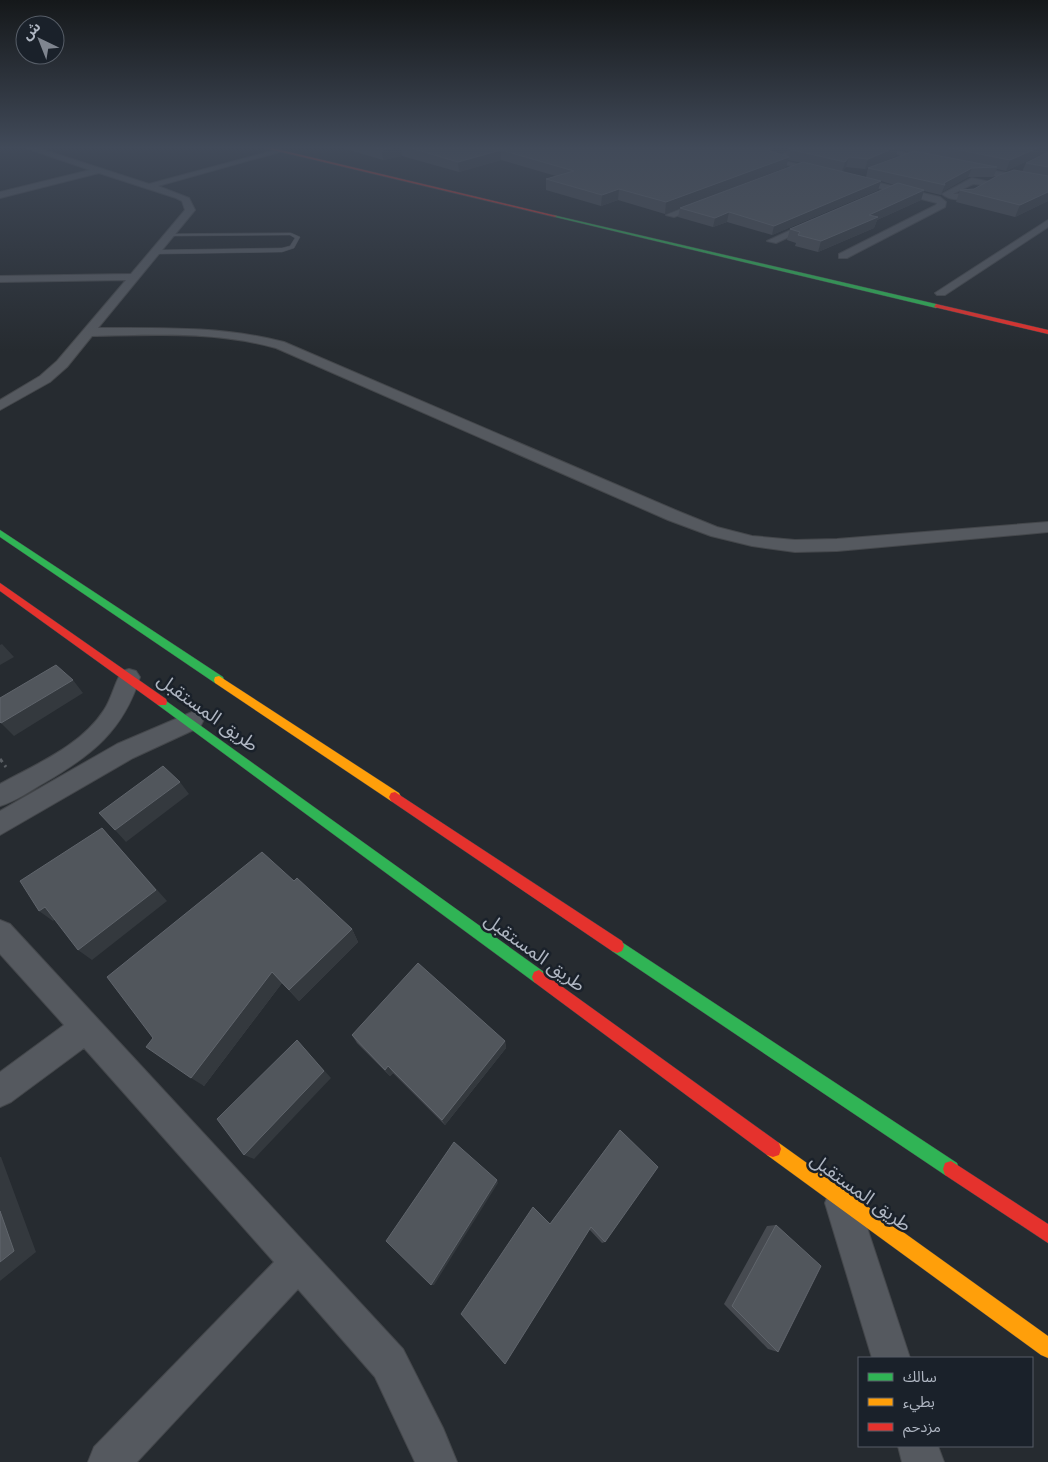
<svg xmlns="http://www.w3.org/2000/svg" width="1048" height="1462" viewBox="0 0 1048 1462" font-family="Poppins,'Noto Sans Arabic',sans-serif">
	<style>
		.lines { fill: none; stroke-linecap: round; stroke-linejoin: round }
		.lane-casing { stroke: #44474b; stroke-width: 1 }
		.street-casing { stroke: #44474b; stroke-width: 2 }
		.fast-casing { stroke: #44474b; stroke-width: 1 }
		.slow-casing { stroke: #44474b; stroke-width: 1 }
		.jam-casing { stroke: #44474b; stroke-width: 1 }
		.path { stroke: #595e63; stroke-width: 3; stroke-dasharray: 4 4; stroke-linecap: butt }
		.lane { fill: #55595f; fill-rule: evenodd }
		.street { fill: #55595f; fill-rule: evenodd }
		.fast { fill: #30b455; fill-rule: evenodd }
		.slow { fill: #ff9f0a; fill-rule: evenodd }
		.jam { fill: #e5322d; fill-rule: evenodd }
		.wall { fill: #464a50; fill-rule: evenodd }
		.shaded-wall { fill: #34393e }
		.building { fill: #51565c; stroke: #60656c }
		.labels { text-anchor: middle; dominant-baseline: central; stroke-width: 5; stroke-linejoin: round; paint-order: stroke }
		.near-street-label { font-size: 19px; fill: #afb6c2; stroke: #1a212a }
	</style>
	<rect width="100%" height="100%" fill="#262b30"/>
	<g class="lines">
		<defs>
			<path id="lane" d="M291 233 300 237 294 248 282 252 156 254 153 252 156 250 282 248 290 246 295 238 290 235 169 236 171 234Z"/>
			<path id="street" d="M20 146H32L149 184 279 149 283 151 158 186 189 198 195 210 98 328C162 328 222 326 284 342L680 512 717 527 752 536 795 540 837 539 1048 522V532L837 551 795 552 752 546 711 536 668 520 276 348C215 331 154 335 92 336L67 367 50 382 0 410V400L40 376 57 361 126 280 0 282V276L131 274 185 210 182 201 176 198 99 173 0 198V192L90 170Z
				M802 146H813L780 160 940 197 946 202 945 207 847 258H839V254L936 205 937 203 768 160Z
				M859 146H875L937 160 933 162Z
				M965 165 1048 181V187L962 169 961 167Z
				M972 178 995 183 991 186 973 184 953 194H970V198C959 200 951 201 942 194Z
				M708 198 712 201 711 203 674 217 666 215Z
				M813 220 821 222 776 243 767 241Z
				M1048 220V227L945 295H937L935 293Z
				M129 669 136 671 140 677C123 731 92 755 44 783 30 791 16 801 0 806V784C36 764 81 746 104 710 112 698 114 684 122 671Z
				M192 712 200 715 203 721 200 727 133 758 0 835V811L117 744Z
				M0 920 10 924 403 1349 443 1428 457 1462H415L375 1377 298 1289 137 1462H88L94 1447 274 1262 84 1048 11 1102 0 1107V1072L64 1025 0 954Z
				M842 1186 854 1191 859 1203 910 1358H872L825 1203 830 1191Z
				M898 1446H938L944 1462H902Z"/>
			<path id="fast" d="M553 215 936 304 939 306 936 308 555 217Z
				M0 530 223 677 224 680 223 683H215L0 537Z
				M162 698 544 972 546 977 544 982 539 984 534 982 158 705 157 702Z
				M617 939 957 1163 959 1169 957 1175 951 1177 945 1175 612 951 610 946 612 941Z"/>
			<path id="slow" d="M219 676 399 793 401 797 399 801 395 802 391 801 215 683 214 680 215 677Z
				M773 1141 779 1143 1048 1336V1358L1041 1355 767 1155 765 1149 767 1143Z"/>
			<path id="jam" d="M256 146H264L557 216 555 217Z
				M936 304 1048 330V334L934 307Z
				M0 583 166 699 167 702 166 705H158L0 591Z
				M395 792 622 941 624 946 622 951 617 953 612 951 391 801 389 797 391 793Z
				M539 970 779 1143 781 1149 779 1155 773 1157 767 1155 534 982 532 977 534 972Z
				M951 1161 1048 1224V1243L945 1175 943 1169 945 1163Z"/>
		</defs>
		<use href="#lane" class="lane-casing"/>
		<use href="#street" class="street-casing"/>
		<use href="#fast" class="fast-casing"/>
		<use href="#slow" class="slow-casing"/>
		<use href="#jam" class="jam-casing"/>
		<path class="path" d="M0 759 6 767"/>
		<use href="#lane" class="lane"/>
		<use href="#street" class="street"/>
		<use href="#fast" class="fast"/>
		<use href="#slow" class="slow"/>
		<use href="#jam" class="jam"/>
	</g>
	<path class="wall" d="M336 146H1048V151L1006 171 997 169 993 177H968L942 192 941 195 924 191 921 200 877 220 874 228 818 252 795 246 796 243 787 240 790 229 894 185 881 181 878 190 772 235 727 222 713 227 678 217 680 208 665 214 618 200 601 206 546 190V179L556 176 501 160 459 172 402 156 383 160ZM898 149 912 152 868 168 866 177 842 172 846 167 865 169 896 156ZM788 150 787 156 779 154ZM788 160 802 163 680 208 786 167Z
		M1048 152V201L1015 217 956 202 960 190 974 189 1022 172 1026 163Z
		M294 881 352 929 358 942 299 1001 282 983 204 1086 153 1038Z
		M352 1035 505 1041 506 1048 445 1125 393 1073 390 1076 357 1043Z
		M620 1130 605 1242 602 1243 589 1229 550 1224Z
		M776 1225 778 1352 768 1349 724 1304 767 1226Z"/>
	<path class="shaded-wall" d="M398 146H401L402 156 383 160 382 150Z
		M775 146H797L788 149V150L766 159 768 149Z
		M899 146 896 156 865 169 868 159Z
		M1042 146H1048V151L1006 171 1010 160Z
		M501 150V160L459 172 458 162Z
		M789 157 786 167 665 214 666 202Z
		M849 157 846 167 842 172 845 162Z
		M972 168 968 177 942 192 945 185 944 183Z
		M881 181 878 190 772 235 774 226Z
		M619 189 618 200 601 206 602 195Z
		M924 190 921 200 877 220 874 228 818 252 821 241 869 215Z
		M1048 192V201L1015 217 1020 205Z
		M729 212 727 222 713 227 715 218Z
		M2 644 14 657 0 665V645Z
		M73 680 83 693 14 736 1 723Z
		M180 782 189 794 126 842 115 830Z
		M102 828 167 901 92 960 78 950Z
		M45 907 59 917 53 921 39 911Z
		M352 929 358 942 299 1001 289 990Z
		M272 972 282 983 204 1086 191 1078Z
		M297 1040 331 1078 254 1159 244 1155Z
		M505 1041 506 1048 445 1125 442 1120Z
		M388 1066 393 1073 390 1076 385 1070Z
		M0 1157H1L36 1252 0 1281Z
		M497 1180 498 1183 434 1285H431Z"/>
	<path class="building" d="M369 146H398L382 150Z
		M404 146H775L768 149 770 151 789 157 666 202 619 189 602 195 546 179 574 171 501 150 458 162Z
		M795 146H899L868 159 849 157 845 162 788 149Z
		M939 146H1042L1010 160Z
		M914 151 997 167 972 168 944 183 945 185 868 168Z
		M1048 152V167L1026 163Z
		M803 162 881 181 774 226 729 212 715 218 680 208Z
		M1014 170 1048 176V192L1020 205 960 190 974 189 999 175Z
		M898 183 924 190 869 215 878 217 821 241 798 235 800 232 790 229Z
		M56 665 73 680 1 723 0 722V698Z
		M163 766 180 782 115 830 99 813Z
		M102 828 156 890 78 950 45 907 39 911 20 881Z
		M262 852 294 881 297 878 352 929 289 990 272 972 191 1078 146 1047 153 1038 107 977Z
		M418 963 505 1041 442 1120 388 1066 385 1070 352 1035Z
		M297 1040 324 1071 244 1155 217 1119Z
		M620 1130 658 1167 605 1242 591 1227 505 1364 461 1314 533 1207 550 1224Z
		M454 1142 497 1180 431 1285 386 1241Z
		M0 1211 14 1251 0 1262Z
		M776 1225 821 1266 778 1352 732 1306Z"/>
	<linearGradient id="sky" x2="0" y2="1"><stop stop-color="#15181a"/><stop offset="0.42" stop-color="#414a59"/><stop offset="1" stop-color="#414a59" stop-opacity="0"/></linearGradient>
	<rect width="1048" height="351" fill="url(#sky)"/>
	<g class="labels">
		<g class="near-street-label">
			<text transform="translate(208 712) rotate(36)">طريق المستقبل</text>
			<text transform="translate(535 952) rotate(36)">طريق المستقبل</text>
			<text transform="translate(861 1192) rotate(36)">طريق المستقبل</text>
		</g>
	</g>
	<rect x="858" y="1357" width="175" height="90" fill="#1a212a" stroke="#565d67"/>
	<rect x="868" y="1373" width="25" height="8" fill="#30b455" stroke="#565d67"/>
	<text x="903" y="1382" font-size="15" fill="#afb6c2">سالك</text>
	<rect x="868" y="1398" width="25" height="8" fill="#ff9f0a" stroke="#565d67"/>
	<text x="903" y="1407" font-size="15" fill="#afb6c2">بطيء</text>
	<rect x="868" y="1423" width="25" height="8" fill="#e5322d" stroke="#565d67"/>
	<text x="903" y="1432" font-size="15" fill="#afb6c2">مزدحم</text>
	<g transform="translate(40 40) rotate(317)"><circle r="24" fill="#1a212a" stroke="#565d67"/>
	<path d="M0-4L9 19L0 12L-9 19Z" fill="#7f858f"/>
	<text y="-8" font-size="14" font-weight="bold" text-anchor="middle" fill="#afb6c2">ش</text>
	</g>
</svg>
